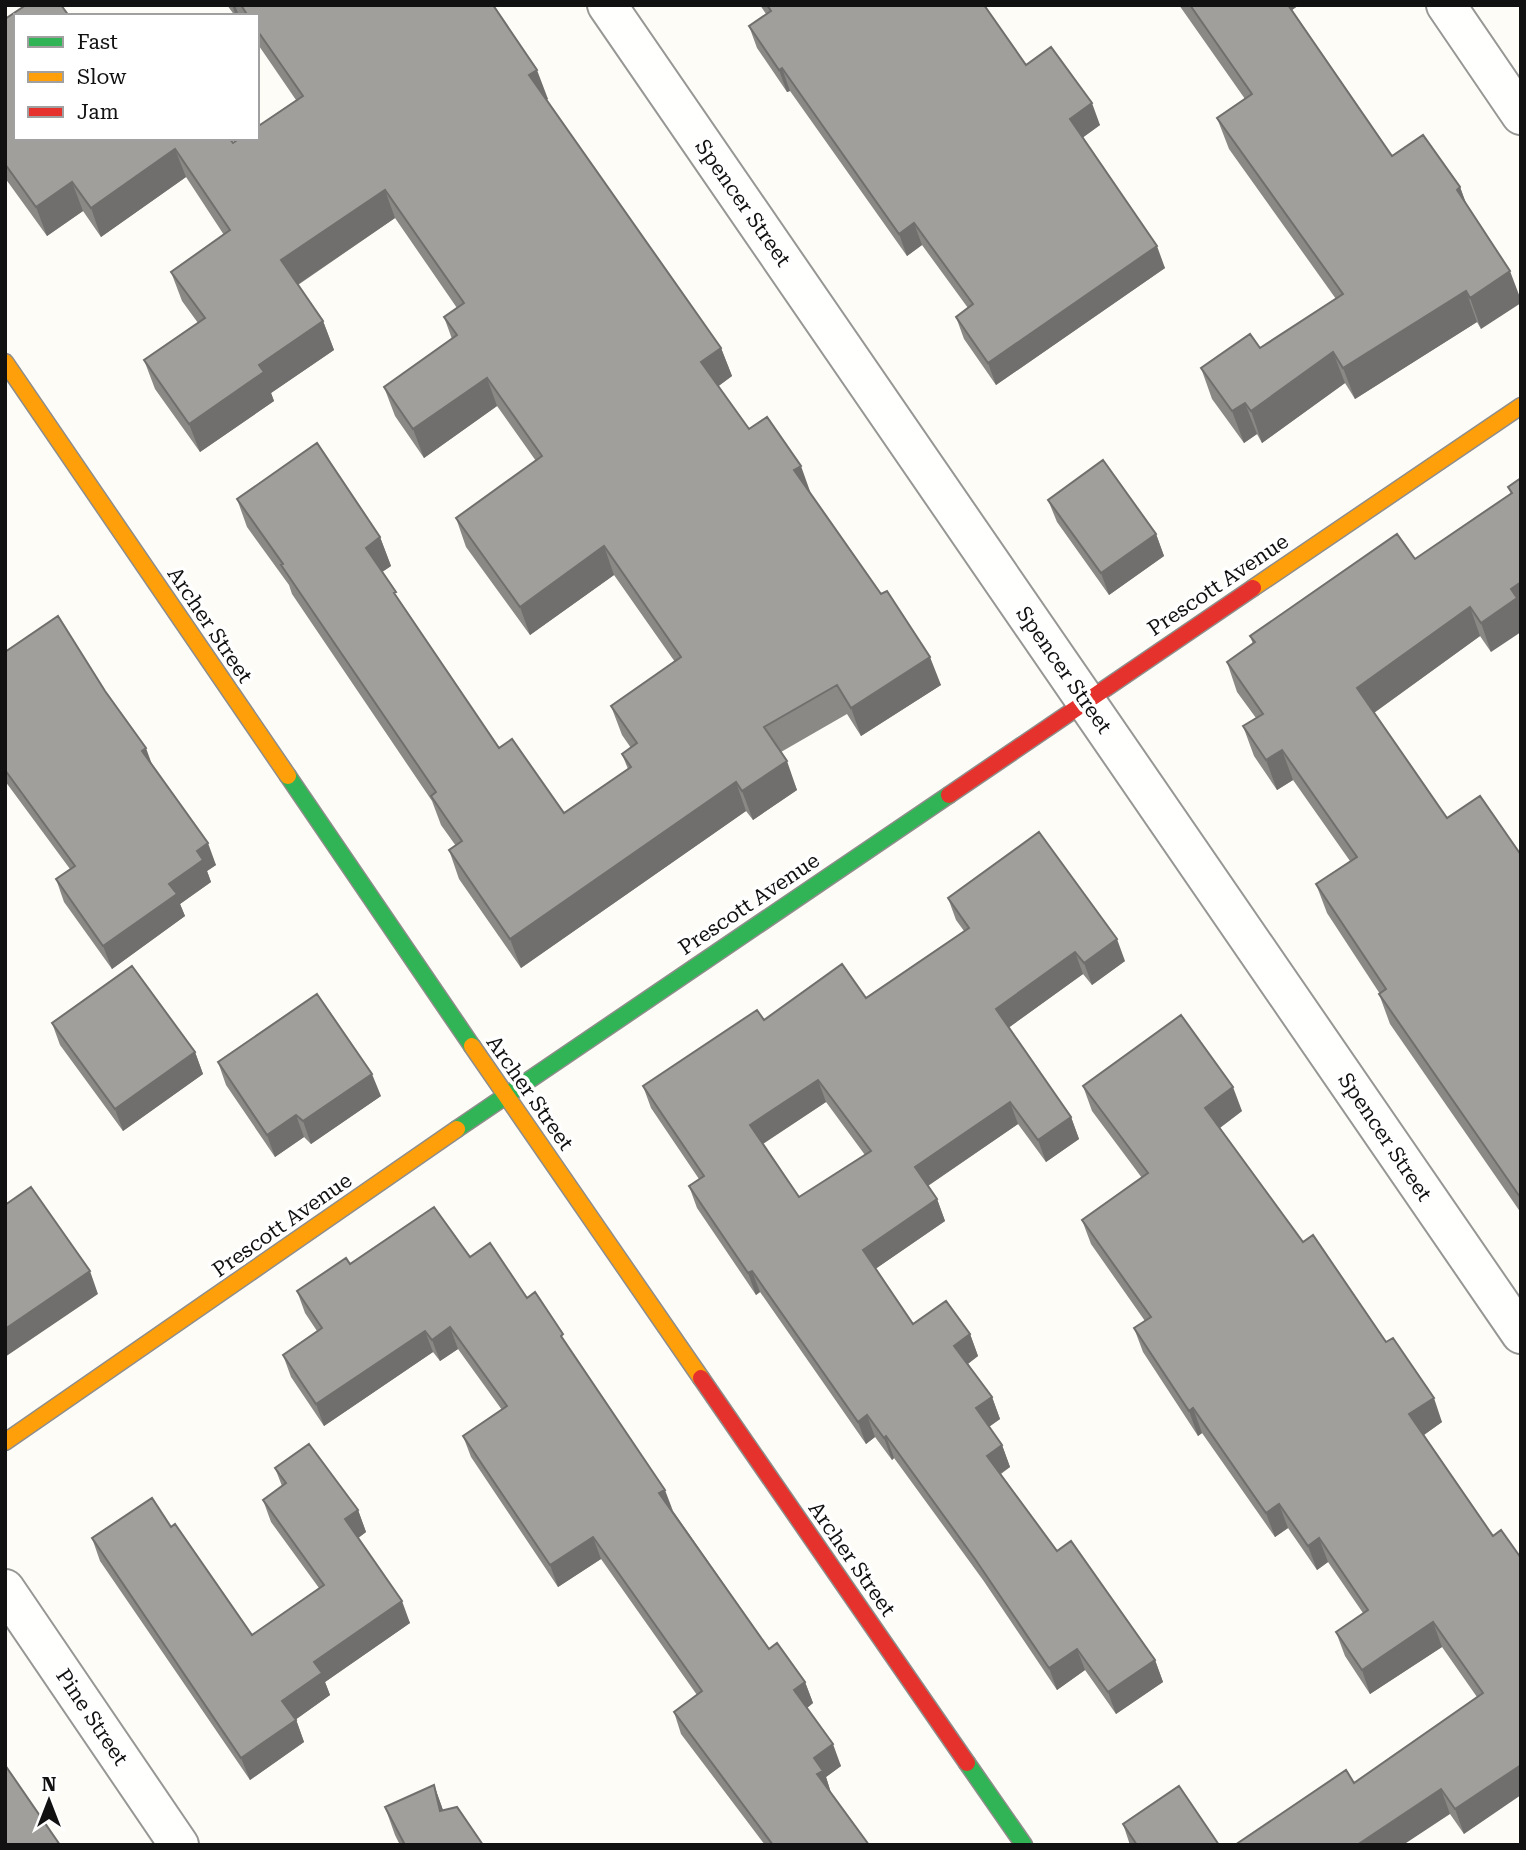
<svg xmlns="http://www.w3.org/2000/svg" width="1526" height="1850" viewBox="0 0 1526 1850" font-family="'Roboto Serif',serif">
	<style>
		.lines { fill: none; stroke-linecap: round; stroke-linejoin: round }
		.street-casing { stroke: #979795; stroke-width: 42 }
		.fast-casing { stroke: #8e8d8b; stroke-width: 19 }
		.slow-casing { stroke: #8e8d8b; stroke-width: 19 }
		.jam-casing { stroke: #8e8d8b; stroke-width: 19 }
		.street { stroke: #fffffe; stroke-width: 38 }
		.fast { stroke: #30b455; stroke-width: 16 }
		.slow { stroke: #ff9f0a; stroke-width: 16 }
		.jam { stroke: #e5322d; stroke-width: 16 }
		.wall { fill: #8a8986; fill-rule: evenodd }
		.shaded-wall { fill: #716f6d }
		.building { fill: #a19f9c; stroke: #716f6d; stroke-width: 2; fill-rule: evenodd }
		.labels { text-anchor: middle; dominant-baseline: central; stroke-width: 7; stroke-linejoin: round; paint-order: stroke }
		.street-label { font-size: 21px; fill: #111; stroke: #fff }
	</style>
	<rect width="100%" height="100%" fill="#fdfcf7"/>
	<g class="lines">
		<defs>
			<path id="street" d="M607 5 1521 1334
				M1446 5 1521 115
				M5 1589 179 1845"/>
			<path id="fast" d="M288 776 472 1046
				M457 1129 949 795
				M967 1763 1024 1845"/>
			<path id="slow" d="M5 362 288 776
				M1253 588 1521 406
				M472 1046 701 1378
				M5 1442 457 1129"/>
			<path id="jam" d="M949 795 1253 588
				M701 1378 967 1763"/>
		</defs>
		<use href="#street" class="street-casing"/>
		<use href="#fast" class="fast-casing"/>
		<use href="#slow" class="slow-casing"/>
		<use href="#jam" class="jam-casing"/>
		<use href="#street" class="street"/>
		<use href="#fast" class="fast"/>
		<use href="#slow" class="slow"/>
		<use href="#jam" class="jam"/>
	</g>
	<path class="wall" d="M227 5H493L548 99 546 100 721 348 732 376 718 386 749 429 811 494 941 685 861 736 847 714 781 752 797 790 753 820 746 811 521 968 459 879 449 850 456 846 441 825 432 801 292 594 289 585 247 527 237 499 380 537 391 566 382 572 399 600 499 748 564 813 628 769 622 754 631 748 622 735 611 706 675 662 614 575 530 635 466 547 456 518 536 461 497 406 424 458 395 416 384 387 452 339 444 317 457 308 395 218 298 285 323 321 334 350 271 393 274 401 200 452 155 389 144 360 198 323 182 301 171 272 224 235 186 177 101 237 83 211 47 236 5 178V19L16 138 233 143 296 100 257 43V16H235Z
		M760 5H984L1026 65 1100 125 1082 138 1165 268 996 385 964 339 956 317 968 308 922 245 907 256 790 91 787 92 757 48 749 26 766 14Z
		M1179 5H1299L1292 10 1392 156 1460 187 1466 203 1481 329 1477 322 1355 399 1345 383 1262 443 1257 434 1244 443 1212 399 1201 368 1260 348 1336 299 1229 149 1217 118 1245 99Z
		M1521 478 1491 652 1480 636 1374 713 1447 818 1521 855V1213L1390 1024 1379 994H1380L1327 913 1316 884 1350 861 1293 780 1277 790 1254 756 1243 726 1256 718 1237 692 1227 662 1253 644 1250 636 1415 559 1511 494 1508 487Z
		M1048 500 1156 534 1164 556 1109 595 1057 522Z
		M5 652 152 764 216 865 207 871 211 882 180 904 185 916 112 969 64 902 56 879 70 869 5 781Z
		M948 898 1125 961 1092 985 1083 974 1008 1028 1071 1117 1079 1139 1046 1162 1018 1124 928 1186 937 1199 945 1221 875 1269 913 1324 970 1334 978 1356 968 1364 992 1397 1000 1419 989 1427 1002 1445 1010 1467 1001 1474 1057 1551 1155 1660 1163 1682 1116 1714 1085 1670 1057 1690 983 1580 894 1458 892 1460 875 1437 866 1444 760 1292 756 1295 697 1208 689 1186 699 1179 651 1108 643 1086 764 1020 866 998 964 931 956 920ZM826 1102 865 1155 799 1197 763 1144Z
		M52 1023 195 1052 203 1074 123 1131 60 1045Z
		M218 1062 381 1096 311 1144 304 1137 275 1157 226 1085Z
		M1083 1086 1242 1111 1220 1128 1303 1242 1386 1342 1442 1422 1424 1435 1493 1536 1521 1558 1464 1834 1450 1814 1354 1783 1477 1697 1442 1647 1370 1694 1345 1656 1336 1632 1363 1613 1328 1562 1317 1570 1288 1528 1275 1537 1202 1433 1198 1436 1143 1352 1134 1328 1145 1321 1091 1244 1082 1220 1142 1178 1092 1111Z
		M470 1257 527 1298 568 1346 673 1511 769 1649 805 1682 813 1703 807 1708 841 1766 826 1777 831 1793 869 1845H765L681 1734 674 1712 697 1695 601 1559 558 1587 471 1457 463 1436 502 1410 458 1349 440 1361 433 1352 324 1426 291 1377 283 1355 317 1331 305 1313 297 1291 350 1264Z
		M275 1468 358 1510 366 1532 358 1538 410 1623 325 1682 330 1695 296 1719 304 1742 250 1780 100 1561 92 1538 252 1635 319 1588 271 1522 263 1500 282 1486Z
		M434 1785 443 1810 400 1845 395 1835 385 1807Z
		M1123 1824 1219 1845H1130Z"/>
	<path class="shaded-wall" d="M232 5H235L239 16H236Z
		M1281 5H1299L1285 15Z
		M782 68 790 91 787 92 779 70Z
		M537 70 548 99 539 104 529 75Z
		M1092 103 1100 125 1078 141 1070 119Z
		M175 149 186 177 101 237 91 208Z
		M72 182 83 211 47 236 36 207Z
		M1460 187 1471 218 1457 190Z
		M385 190 395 218 291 289 281 260Z
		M914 223 922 245 907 256 899 234Z
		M1157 246 1165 268 996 385 988 363Z
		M1510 271 1521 300V303L1481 329 1470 298Z
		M1466 291 1477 322 1355 399 1343 368Z
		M323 321 334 350 271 393 274 401 200 452 189 424 259 365Z
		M721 348 732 376 712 391 701 362Z
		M1333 352 1345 383 1262 443 1251 411Z
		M487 378 497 406 424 458 413 429Z
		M1245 403 1257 434 1244 443 1232 411Z
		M801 466 811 494 794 470Z
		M1156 534 1164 556 1109 595 1101 573Z
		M380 537 391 566 376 576 366 548Z
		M604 546 614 575 530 635 520 607Z
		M1521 582V632L1491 652 1481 623 1511 589Z
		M1470 607 1480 636 1368 717 1357 688Z
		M930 657 941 685 861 736 851 708Z
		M146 748 154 770 142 751Z
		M1282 750 1293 780 1277 790 1266 760Z
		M787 761 797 790 753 820 742 791Z
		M736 782 746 811 521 968 510 939Z
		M208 843 216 865 207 871 211 882 180 904 185 916 112 969 103 946 169 884 197 851Z
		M1117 939 1125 961 1092 985 1084 963Z
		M1075 952 1083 974 1004 1031 996 1009Z
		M195 1052 203 1074 123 1131 115 1109Z
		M372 1074 381 1096 311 1144 303 1121Z
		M818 1080 826 1102 758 1147 750 1125Z
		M1233 1087 1242 1111 1214 1132 1205 1108Z
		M1010 1102 1018 1124 923 1189 915 1167Z
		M296 1115 304 1137 275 1157 267 1135Z
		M1071 1117 1079 1139 1046 1162 1038 1140Z
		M937 1199 945 1221 871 1272 863 1250Z
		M90 1271 98 1294 5 1357V1329Z
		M752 1271 760 1292 756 1295 748 1273Z
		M450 1327 458 1349 440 1361 432 1340Z
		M425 1331 433 1352 324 1426 316 1404Z
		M970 1334 978 1356 962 1368 954 1346Z
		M992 1397 1000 1419 984 1430 976 1408Z
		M1434 1398 1442 1422 1418 1439 1409 1414Z
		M1193 1408 1202 1433 1198 1436 1189 1411Z
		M867 1415 875 1437 866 1444 858 1422Z
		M886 1436 894 1458 892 1460 884 1438Z
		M1002 1445 1010 1467 995 1477 987 1456Z
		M665 1490 673 1511 659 1493Z
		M1279 1504 1288 1528 1275 1537 1266 1513Z
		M358 1510 366 1532 353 1542 345 1519Z
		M593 1537 601 1559 558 1587 550 1565Z
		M1319 1538 1328 1562 1317 1570 1308 1546Z
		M402 1601 410 1623 325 1682 330 1695 291 1723 282 1701 314 1662Z
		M1433 1622 1442 1647 1370 1694 1362 1670Z
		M1077 1649 1085 1670 1057 1690 1049 1668Z
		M1155 1660 1163 1682 1116 1714 1108 1692Z
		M805 1682 813 1703 802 1712 794 1690Z
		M296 1720 304 1742 250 1780 241 1758Z
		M833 1744 841 1766 826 1777 831 1793 817 1774 814 1758Z
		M1521 1765V1795L1464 1834 1455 1809Z
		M434 1785 444 1813 440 1811Z
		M1441 1789 1450 1814 1403 1845H1357Z"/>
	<path class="building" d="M26 5H61L69 16H16V138H229L233 143 240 138H257V127L303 96 257 30V16H248L241 5H493L537 70 529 75 721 348 701 362 749 429 767 417 801 466 794 470 881 594 887 591 930 657 851 708 837 685 764 727 787 761 742 791 736 782 510 939 449 850 462 841 431 796 436 792 281 565 283 564 237 499 317 443 380 537 366 548 396 592 394 593 499 748 512 739 564 813 631 767 622 754 637 743 611 706 681 657 604 546 520 607 456 518 542 456 487 378 413 429 384 387 457 335 444 317 464 303 385 190 281 260 323 321 259 365 264 372 189 424 144 360 205 318 171 272 230 230 175 149 91 208 72 182 36 207 5 164V19Z
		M767 5H984L1026 65 1051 47 1092 103 1070 119 1157 246 988 363 956 317 973 304 914 223 899 234 782 68 779 70 749 26 771 11Z
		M1190 5H1288L1392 156 1423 135 1460 187 1457 190 1510 271 1470 298 1466 291 1343 368 1333 352 1251 411 1245 403 1232 411 1201 368 1250 334 1260 348 1343 294 1217 118 1252 94Z
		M1103 460 1156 534 1101 573 1048 500Z
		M1521 478V582L1511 589 1517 598 1481 623 1470 607 1357 688 1447 818 1480 796 1521 855V1196L1520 1197 1379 994 1386 989 1316 884 1357 857 1282 750 1266 760 1243 726 1263 714 1227 662 1255 642 1250 636 1397 534 1415 559 1512 493 1508 487Z
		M58 616 105 691 146 748 142 751 208 843 197 851 203 860 169 884 177 894 103 946 56 879 75 866 5 770V652Z
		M1039 832 1117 939 1084 963 1075 952 996 1009 1071 1117 1038 1140 1010 1102 915 1167 937 1199 863 1250 913 1324 946 1301 970 1334 954 1346 992 1397 976 1408 1002 1445 987 1456 1057 1551 1071 1541 1155 1660 1108 1692 1077 1649 1049 1668 975 1559 886 1436 884 1438 867 1415 858 1422 752 1271 748 1273 689 1186 704 1176 643 1086 757 1010 764 1020 842 964 866 998 969 928 948 898ZM818 1080 871 1151 799 1197 750 1125Z
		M132 966 195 1052 115 1109 52 1023Z
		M317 994 372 1074 303 1121 296 1115 267 1135 218 1062Z
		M1181 1015 1233 1087 1205 1108 1303 1242 1313 1235 1386 1342 1393 1338 1434 1398 1409 1414 1493 1536 1501 1530 1521 1558V1765L1455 1809 1441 1789 1357 1845H1235L1346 1770 1354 1783 1483 1693 1433 1622 1362 1670 1336 1632 1368 1610 1319 1538 1308 1546 1279 1504 1266 1513 1193 1408 1189 1411 1134 1328 1151 1317 1082 1220 1148 1173 1083 1086Z
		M31 1187 90 1271 5 1329V1205Z
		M434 1207 470 1257 490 1243 527 1298 535 1292 563 1334 561 1336 665 1490 659 1493 769 1649 777 1643 805 1682 794 1690 833 1744 814 1758 823 1771 817 1774 869 1845H773L674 1712 702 1691 593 1537 550 1565 463 1436 507 1406 450 1327 432 1340 425 1331 316 1404 283 1355 322 1328 297 1291 346 1258 350 1264Z
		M309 1444 358 1510 345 1519 402 1601 314 1662 322 1673 282 1701 296 1720 241 1758 92 1538 152 1498 171 1527 175 1524 252 1635 324 1585 263 1500 286 1483 275 1468Z
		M5 1765 60 1845H5Z
		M434 1785 440 1811 457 1807 483 1845H400L404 1843 385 1807Z
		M1179 1786 1219 1845H1137L1123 1824Z"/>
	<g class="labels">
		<g class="street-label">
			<text transform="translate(743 203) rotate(55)">Spencer Street</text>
			<text transform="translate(1218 585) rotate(-34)">Prescott Avenue</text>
			<text transform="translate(210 625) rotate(56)">Archer Street</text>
			<text transform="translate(1064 670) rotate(55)">Spencer Street</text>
			<text transform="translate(749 904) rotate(-34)">Prescott Avenue</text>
			<text transform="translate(530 1093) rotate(55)">Archer Street</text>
			<text transform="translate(1385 1137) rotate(56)">Spencer Street</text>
			<text transform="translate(282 1225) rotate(-35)">Prescott Avenue</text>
			<text transform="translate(852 1559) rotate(55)">Archer Street</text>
			<text transform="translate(92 1717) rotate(56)">Pine Street</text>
		</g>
	</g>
	<rect width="1526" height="1850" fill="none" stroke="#111111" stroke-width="14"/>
	<rect x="14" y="14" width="245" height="126" fill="#ffffff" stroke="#a0a0a0" stroke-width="2"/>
	<rect x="28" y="37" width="35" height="10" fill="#30b455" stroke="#a0a0a0" stroke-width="2"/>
	<text x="77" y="49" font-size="21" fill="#111111">Fast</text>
	<rect x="28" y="72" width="35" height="10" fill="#ff9f0a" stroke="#a0a0a0" stroke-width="2"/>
	<text x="77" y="84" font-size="21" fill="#111111">Slow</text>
	<rect x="28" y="107" width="35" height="10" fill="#e5322d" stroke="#a0a0a0" stroke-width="2"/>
	<text x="77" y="119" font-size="21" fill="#111111">Jam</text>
	<g transform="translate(49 1801)" stroke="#ffffff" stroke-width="5" paint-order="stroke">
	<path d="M0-5L12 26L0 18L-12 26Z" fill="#111111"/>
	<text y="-10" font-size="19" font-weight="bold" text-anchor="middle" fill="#111111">N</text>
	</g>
</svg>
